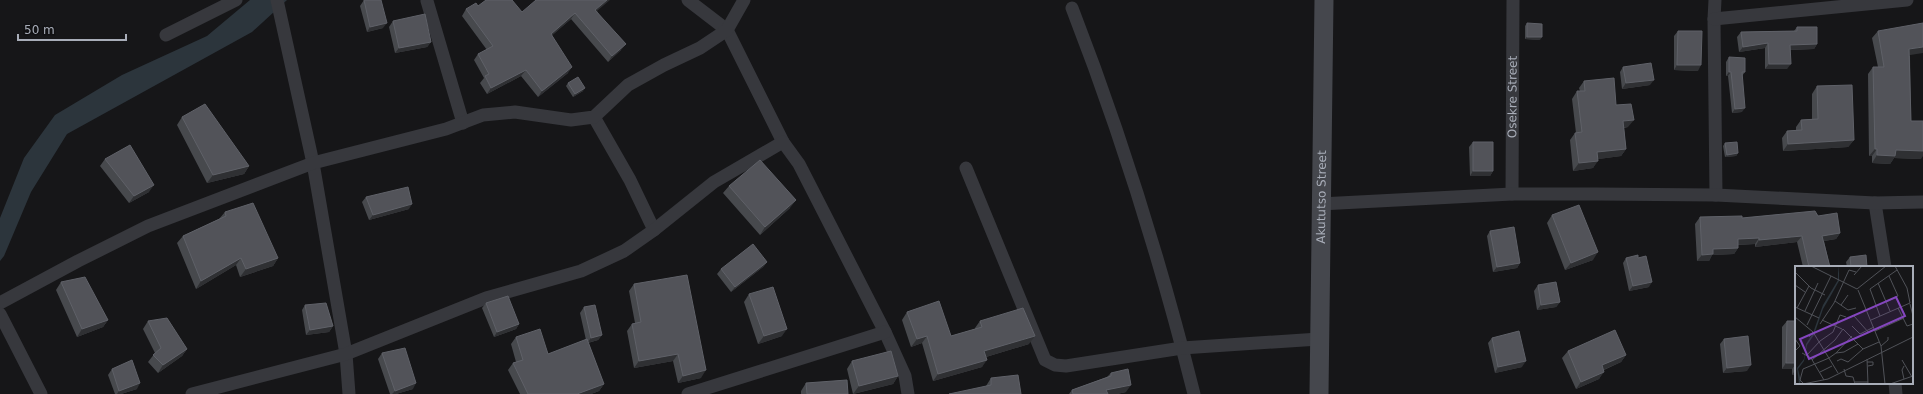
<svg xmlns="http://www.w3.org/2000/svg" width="1923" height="394" viewBox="0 0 1923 394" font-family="'DejaVu Sans',sans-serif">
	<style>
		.water { fill: #2c353c }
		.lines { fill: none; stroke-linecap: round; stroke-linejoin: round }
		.street { stroke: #37383d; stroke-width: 13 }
		.secondary { stroke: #45474d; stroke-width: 19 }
		.wall { fill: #47494d }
		.shaded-wall { fill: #2f3033 }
		.building { fill: #525359; stroke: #5f6168 }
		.labels { text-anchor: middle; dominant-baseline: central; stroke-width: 3; stroke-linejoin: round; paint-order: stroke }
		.street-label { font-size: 12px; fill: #a8adb8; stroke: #111113 }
		.inset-road { fill: none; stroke: #505258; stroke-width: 1 }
		.view { fill: #8446be; fill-opacity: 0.15; stroke: #8446be; stroke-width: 2 }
		.inset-edge { fill: none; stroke: #a8adb8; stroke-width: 2 }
	</style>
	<rect width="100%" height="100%" fill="#161618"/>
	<path class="water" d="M250 0H287L252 32 67 134 31 192 4 256 0 261V218L24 158 55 115 122 75 207 36Z"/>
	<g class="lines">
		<g class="street">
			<path d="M277 0 313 163 346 354 349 394"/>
			<path d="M688 0 727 30 783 142"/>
			<path d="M1715 0 1714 19 1716 195"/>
			<path d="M427 1 463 123"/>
			<path d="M1072 8C1121 134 1161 263 1194 394"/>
			<path d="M1714 19 1907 0"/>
			<path d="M166 35 236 0"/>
			<path d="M594 117 630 180 654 230"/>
			<path d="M966 168 1045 360 1055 365 1066 366 1182 348 1319 339"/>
			<path id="s1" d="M1512 194 1513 0"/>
			<path d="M1875 203 1885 267"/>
			<path d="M1320 204 1512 194H1596L1716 195 1875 203 1923 202"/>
			<path d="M0 303 78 261 148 226 313 163 446 129 483 115 515 112 571 120 594 117 628 85 664 65 700 48 727 30 744 0"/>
			<path d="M0 314 41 394"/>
			<path d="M1895 383 1896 394"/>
			<path d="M192 394 346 354 486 298 581 271 624 251 654 230 714 182 783 142 799 164 885 332 905 376 908 394"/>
			<path d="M688 394 885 332"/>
		</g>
		<path class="secondary" id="s2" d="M1319 394 1324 0"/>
	</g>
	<path class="wall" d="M364 0 383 28 367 32 360 6Z
		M478 6 522 12 597 11 621 50 608 62 571 19 552 35 568 73 538 97 521 76 487 94 480 83 484 78 474 60 478 54 487 50 462 16 466 9Z
		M393 21 431 42 427 47 395 53 389 27Z
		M1527 23 1540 40 1525 39V26Z
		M1797 27 1817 44 1814 49 1790 50 1787 69H1765V48L1739 52 1737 37 1741 32 1794 31Z
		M1678 31 1698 71 1674 70V36Z
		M1878 31 1910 56 1911 121 1921 159 1894 158 1890 164 1872 163V156H1869L1868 74 1873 67H1878L1872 38Z
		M1729 57 1745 72 1742 76V112L1732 113 1728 76H1726V62Z
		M1623 67 1650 85 1622 89 1620 72Z
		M1584 81 1616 105 1628 127 1624 128 1626 149 1621 156 1598 159 1593 168 1573 171 1570 140 1575 133H1576L1572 99 1577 91H1580L1579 88Z
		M568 83 583 91 573 97 566 86Z
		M1817 86 1854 140 1848 147 1783 151 1782 138 1787 131 1796 130V127L1801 120 1812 119V94Z
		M182 117 249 166 244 174 207 183 177 125Z
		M1473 142 1493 171 1490 176H1470L1469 147Z
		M1725 143 1738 153 1736 156 1725 157 1723 146Z
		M105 159 149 192 129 203 100 166Z
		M729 186 790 208 760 235 723 193Z
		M366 197 409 209 369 220 362 202Z
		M225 212 278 258 273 266 240 277 236 265 196 289 177 243 183 236 219 219Z
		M1552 215 1593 260 1565 270 1547 223Z
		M1818 216 1840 233 1836 239 1824 241 1830 267H1803L1797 242 1755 247V244L1738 245V248L1734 254 1712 255 1709 261H1697L1695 224 1700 217 1742 218Z
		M1490 231 1520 263 1517 268 1493 272 1487 236Z
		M1850 257 1867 267H1847L1846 262Z
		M1626 258H1638L1649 287 1629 291 1623 263Z
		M767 262 763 267 731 292 717 274 721 269Z
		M61 282 108 320 103 327 77 337 56 290Z
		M634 284 701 378 678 383 673 361 634 368 627 331 632 324 635 323 629 291Z
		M1538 285 1560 302 1556 307 1537 310 1534 291Z
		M749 294 782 336 758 344 744 302Z
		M486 303 519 324 516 329 494 337 482 308Z
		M305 305 333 326 329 332 306 335 302 310Z
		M584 307 602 335 598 340 588 343 604 384 599 391 591 394H520L508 370 513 363 516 362 511 344 516 337 548 354 586 340 580 313Z
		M907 312 951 336 975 329V328L980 321 1029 344 986 357 982 367 933 381 922 343 911 347 902 320Z
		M148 321 187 349 182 356 158 373 148 362 155 353 143 329Z
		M1787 321H1796V375H1792V369H1782V327Z
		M1492 338 1522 367 1495 373 1488 343Z
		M1724 339 1747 371 1723 373 1720 344Z
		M1568 351 1626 355 1621 362 1604 370 1599 379 1576 389 1562 358Z
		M382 353 413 389 396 394H390L378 359Z
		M852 361 898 376 893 384 853 394 847 369Z
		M112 369 137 389 121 394H115L108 375Z
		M1111 373 1126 392 1117 394H1069L1072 390 1107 377Z
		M991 378 1021 394 986 386Z
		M806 383 848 394H801V391Z"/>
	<path class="shaded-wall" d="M607 0H610L591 16 595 10Z
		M575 13 571 19 547 40 551 34Z
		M387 23 383 28 367 32 370 27Z
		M1527 37H1542L1540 40 1525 39Z
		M431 42 427 47 395 53 399 48Z
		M1768 43 1765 48 1739 52 1743 47Z
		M626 44 621 50 608 62 612 56Z
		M1817 44 1814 49 1787 50 1790 45Z
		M1923 47V53L1904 56 1909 49Z
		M1769 64H1791L1787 69H1765Z
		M1677 65H1701L1698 71 1674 70Z
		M572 67 568 73 538 97 542 91Z
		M526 70 521 76 487 94 491 88Z
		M1729 72H1731L1728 76H1726Z
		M1654 80 1650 85 1622 89 1626 83Z
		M585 88 583 91 573 97 575 94Z
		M1745 108 1742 112 1732 113 1735 109Z
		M1634 120 1628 127 1618 128 1623 121Z
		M1854 140 1848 147 1783 151 1788 144Z
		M1626 149 1621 156 1592 160 1597 152Z
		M1875 149H1877L1872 156H1869Z
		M1896 150 1923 151V156L1921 159 1894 158 1890 164 1872 163 1877 155Z
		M1738 153 1736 156 1725 157 1727 155Z
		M1598 161 1593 168 1573 171 1579 163Z
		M249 166 244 174 207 183 213 175Z
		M1473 171H1493L1490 176H1470Z
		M154 185 149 192 129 203 134 196Z
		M796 200 790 208 760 235 765 227Z
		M412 204 409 209 369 220 373 215Z
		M1840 233 1836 239 1818 242 1822 236Z
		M1802 236 1797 242 1755 247 1759 240Z
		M1759 238 1755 244 1733 245 1738 239Z
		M1738 248 1734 254 1712 255 1709 261H1697L1702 255 1713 249Z
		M1598 252 1593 260 1565 270 1571 263Z
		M241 258 236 265 196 289 201 281Z
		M278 258 273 266 240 277 246 269Z
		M767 262 763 267 731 292 735 287Z
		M1520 263 1517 268 1493 272 1497 267Z
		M1652 282 1649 287 1629 291 1633 286Z
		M1560 302 1556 307 1537 310 1541 305Z
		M108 320 103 327 77 337 82 329Z
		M519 324 516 329 494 337 497 332Z
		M333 326 329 332 306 335 310 330Z
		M787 329 782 336 758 344 764 336Z
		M602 335 598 340 587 343 591 338Z
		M927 336 922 343 911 347 917 339Z
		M1035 336 1029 344 979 359 984 351Z
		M187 349 182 356 158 373 163 365Z
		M678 354 673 361 634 368 639 361Z
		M1626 355 1621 362 1596 373 1602 365Z
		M987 360 982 367 933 381 938 374Z
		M1526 361 1522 367 1495 373 1498 367Z
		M1786 363H1796V364L1792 369H1782Z
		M1751 365 1747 371 1723 373 1727 368Z
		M1796 369V375H1792Z
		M706 370 701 378 678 383 683 376Z
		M1604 372 1599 379 1576 389 1581 382Z
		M898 376 893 384 853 394 859 386Z
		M140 383 137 389 121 394H117L119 391Z
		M416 383 413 389 396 394H392L395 391Z
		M604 384 599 391 591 394H577Z
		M1131 385 1126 392 1117 394H1104L1106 390Z"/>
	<path class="building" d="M364 0H381L387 23 370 27Z
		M486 0H512L522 12 536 0H607L595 10 626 44 612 56 575 13 551 34 572 67 542 91 526 70 491 88 485 76 489 74 478 54 493 46 466 9 476 3 478 6Z
		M425 14 431 42 399 48 393 21Z
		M1527 23 1542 24V37H1527Z
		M1923 23V47L1909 49 1911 121H1923V151L1896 150 1895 156 1877 155V149H1875L1873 67H1884L1878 31Z
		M1797 27H1817V44L1790 45 1791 64H1769L1768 43 1743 47 1741 32 1797 31Z
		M1678 31H1702L1701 65H1677Z
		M1729 57 1745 58V72H1742L1745 108 1735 109 1731 72H1729Z
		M1651 63 1654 80 1626 83 1623 67Z
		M578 77 585 88 575 94 568 83Z
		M1614 78 1616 105 1631 104 1634 120 1623 121 1626 149 1597 152 1598 161 1579 163 1575 133 1582 132 1577 91H1585L1584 81Z
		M1852 85 1854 140 1788 144 1787 131 1802 130 1801 120 1818 119 1817 86Z
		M205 104 249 166 213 175 182 117Z
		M1473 142H1493V171H1473Z
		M1737 142 1738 153 1727 155 1725 143Z
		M130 145 154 185 134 196 105 159Z
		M760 160 796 200 765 227 729 186Z
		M408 187 412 204 373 215 366 197Z
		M253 203 278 258 246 269 241 258 201 281 183 236 226 216 225 212Z
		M1579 205 1598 252 1571 263 1552 215Z
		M1815 211 1818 216 1837 213 1840 233 1822 236 1830 267H1809L1802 236 1759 240V238L1738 239V248L1713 249V254L1702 255 1700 217 1742 216V218Z
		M1514 227 1520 263 1497 267 1490 231Z
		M753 244 767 262 735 287 721 269Z
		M1638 255V258L1646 256 1652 282 1633 286 1626 258Z
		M1866 255 1867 267H1851L1850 257Z
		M687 275 706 370 683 376 678 354 639 361 632 324 641 322 634 284Z
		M85 277 108 320 82 329 61 282Z
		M1556 282 1560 302 1541 305 1538 285Z
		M773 287 787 329 764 336 749 294Z
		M508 296 519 324 497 332 486 303Z
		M939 301 951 336 982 327 980 321 1023 308 1035 336 984 351 987 360 938 374 927 336 917 339 907 312Z
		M326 303 333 326 310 330 305 305Z
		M595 305 602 335 591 338 584 307Z
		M167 318 187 349 163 365 153 355 161 348 148 321Z
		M1787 321H1796V363H1786Z
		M540 329 548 354 587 339 604 384 577 394H528L513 363 523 360 516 337Z
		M1615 330 1626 355 1602 365 1604 372 1581 382 1568 351Z
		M1519 331 1526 361 1498 367 1492 338Z
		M1748 336 1751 365 1727 368 1724 339Z
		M405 348 416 383 395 391 382 353Z
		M891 351 898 376 859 386 852 361Z
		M132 360 140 383 119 391 112 369Z
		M1128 369 1131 385 1106 390 1108 394H1073L1072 390 1111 376V373Z
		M1018 375 1021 394H949L991 385V378Z
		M847 380 848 394H807L806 383Z"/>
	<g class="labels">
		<g class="street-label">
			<text stroke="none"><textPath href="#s1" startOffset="97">Osekre Street</textPath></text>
			<text stroke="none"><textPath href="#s2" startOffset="197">Akututso Street</textPath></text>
		</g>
	</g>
	<g transform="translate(1795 266)">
		<rect width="118" height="118" fill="#161618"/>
		<path d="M43 0 44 7V15L35 31 28 43 19 69 12 79 9 95 3 103 6 115 4 118 2 102 9 93 11 78 18 67 28 39 43 14Z" fill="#2c353c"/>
		<path class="inset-road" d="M16 0 62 23 91 0M0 6 16 22 30 29M59 9 67 0M83 17 95 45M0 19 10 26M63 24 86 80 90 118M40 35 53 44 61 42M91 36 103 30 94 10M115 38 118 50M46 39 53 29M0 41 24 52M2 42 14 20M103 42 112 60 118 58M10 45 23 17M59 50 74 67M85 50 75 23 102 4M0 51 18 66 14 71M27 54 47 63M76 54 115 37 112 22 100 0M25 58 39 37 54 4 61 6M12 59 36 10M57 60 65 68 79 61M80 65 109 52M18 66 43 107M57 70 41 87 49 86 63 78M0 73 5 80 0 85M86 80 93 74V71M7 87 16 92 29 114M12 89 25 75 38 66 45 49 51 51M72 93 73 118M17 94 40 74 48 63 68 83 84 76M107 94 117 111M42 95 46 93 53 96 68 83M72 96H78V99L73 100M109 100 107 104 109 113M49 103 51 110 58 111 60 118M25 106 37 100M60 116H73M8 117 5 114 8 103 34 92 41 87M8 118 33 113 118 71M95 118 118 110"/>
		<path class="view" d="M101 31 110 50 14 93 5 73Z"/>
		<rect width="118" height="118" class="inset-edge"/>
	</g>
	<path d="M18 34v6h108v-6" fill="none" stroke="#a8adb8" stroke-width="2"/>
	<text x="24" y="34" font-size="12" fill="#a8adb8" stroke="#111113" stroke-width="3" paint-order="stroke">50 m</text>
</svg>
